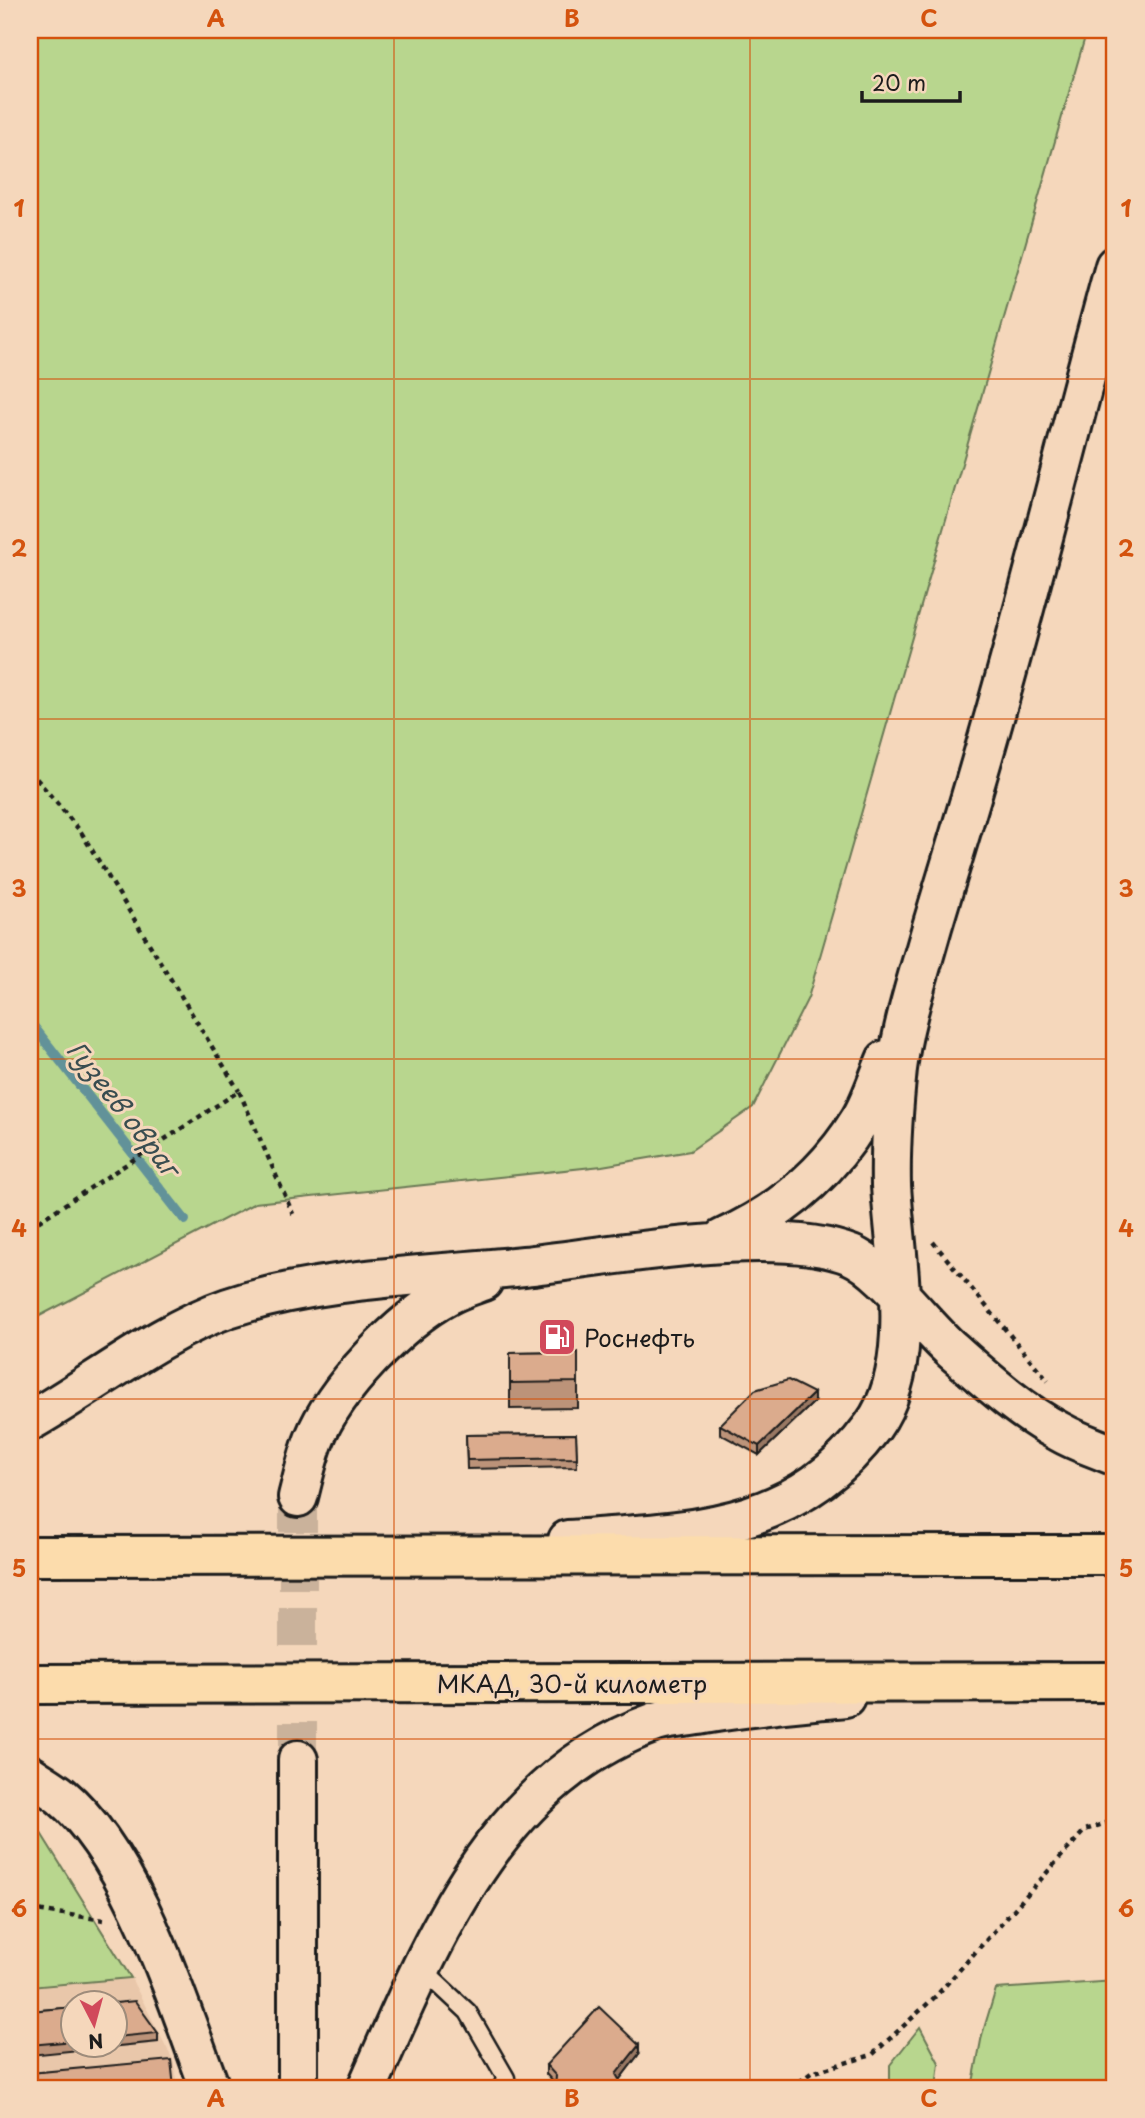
<svg xmlns="http://www.w3.org/2000/svg" width="1145" height="2118" viewBox="0 0 1145 2118" font-family="'Playpen Sans',sans-serif">
	<style>
		.built { fill: #e9c7aa; fill-rule: evenodd }
		.green { fill: #b8d68e; stroke: #6a7955; stroke-width: 2 }
		.lines { fill: none; stroke-linecap: round; stroke-linejoin: round }
		.stream { stroke: #629299; stroke-width: 10 }
		.tertiary-tunnel { stroke: #cab29b; stroke-width: 38; stroke-dasharray: 38 19; stroke-linecap: butt }
		.service-casing { stroke: #1c1c1c; stroke-width: 21 }
		.tertiary-casing { stroke: #1c1c1c; stroke-width: 44 }
		.trunk-casing { stroke: #1c1c1c; stroke-width: 44 }
		.path { stroke: #1c1c1c; stroke-width: 4.5; stroke-dasharray: 5 5; stroke-linecap: butt }
		.service { stroke: #f5d7bb; stroke-width: 16 }
		.tertiary { stroke: #f5d7bb; stroke-width: 38 }
		.trunk { stroke: #fcdcac; stroke-width: 38 }
		.wall { fill: #bc9379; stroke: #1c1c1c; stroke-width: 2 }
		.shaded-wall { fill: #997863; stroke: #1c1c1c; stroke-width: 2 }
		.building { fill: #dbab8d; stroke: #1c1c1c; stroke-width: 2 }
		.grid { fill: none; stroke: #d4530e; stroke-width: 2; stroke-opacity: 0.55 }
		.labels { text-anchor: middle; dominant-baseline: central; stroke-width: 6; stroke-linejoin: round; paint-order: stroke }
		.poi-label { font-size: 24px; fill: #1c1c1c; stroke: #f5d7bb; text-anchor: start }
		.street-label { font-size: 24px; fill: #1c1c1c; stroke: #f5d7bb }
		.water-label { font-size: 26px; font-style: italic; fill: #394d50; stroke: #f5d7bb }
		.neatline { fill: none; stroke: #d4530e; stroke-width: 2.5 }
		.grid-label { font-size: 23px; text-anchor: middle; font-weight: bold; fill: #d4530e }
	</style>
	<rect width="100%" height="100%" fill="#f5d7bb"/>
	<filter id="ink" filterUnits="userSpaceOnUse"><feTurbulence type="fractalNoise" baseFrequency=".0143" numOctaves="2"/><feDisplacementMap in="SourceGraphic" scale="14" xChannelSelector="R" yChannelSelector="G"/><feConvolveMatrix kernelMatrix="1 2 1 2 8 2 1 2 1" color-interpolation-filters="sRGB"/></filter>
	<g filter="url(#ink)">
		<path class="built" d="M131 1978 173 2060 179 2088H30V1987ZM74 2002H116V2044H74Z"/>
		<path class="green" d="M30 30H1087L808 998 753 1107 690 1151 602 1166 255 1203 30 1321Z
			M30 1820 34 1822 131 1978 30 1987Z
			M1115 1981V2088H972L982 2035 996 1989Z
			M920 2027 939 2063 936 2088H890V2065Z"/>
		<g class="lines">
			<path class="stream" d="M30 1022 185 1220"/>
			<path class="tertiary-tunnel" d="M298 1760V1497"/>
			<defs>
				<path id="service" d="M421 1968 468 2012 506 2078 501 2088"/>
				<path id="tertiary" d="M722 1239C780 1213 827 1174 860 1120 871 1102 878 1079 886 1060
					M30 1421C92 1386 161 1331 228 1308 321 1277 427 1276 524 1266 610 1257 774 1224 851 1255 881 1267 923 1324 951 1349 984 1378 1021 1412 1060 1432 1077 1442 1097 1448 1115 1456
					M298 1497C303 1478 307 1458 314 1440 334 1389 401 1320 448 1295 459 1289 472 1285 483 1281
					M568 1540C688 1531 795 1533 873 1426 918 1364 895 1258 891 1185 890 1146 893 1108 897 1069 903 1021 919 974 932 927 951 863 971 799 989 735 1034 579 1072 422 1115 266
					M30 1775C40 1782 51 1788 61 1796 133 1856 177 2001 210 2088
					M298 2088V1760
					M367 2088C431 1944 494 1779 656 1722 669 1718 685 1717 698 1715 747 1706 796 1702 845 1697"/>
				<path id="trunk" d="M30 1556 1115 1555
					M30 1684 1115 1682"/>
			</defs>
			<use href="#service" class="service-casing"/>
			<use href="#tertiary" class="tertiary-casing"/>
			<use href="#trunk" class="trunk-casing"/>
			<path class="path" d="M30 771 81 832 239 1091
				M30 1227 239 1091 293 1214
				M933 1242 1048 1381
				M30 1909 104 1920
				M791 2088 811 2073 872 2055 936 1996 1085 1830 1115 1820"/>
			<use href="#service" class="service"/>
			<use href="#tertiary" class="tertiary"/>
			<use href="#trunk" class="trunk"/>
		</g>
		<path class="wall" d="M578 1352V1408L510 1409V1353Z
			M814 1402 759 1455 720 1434V1425Z
			M576 1434 577 1467 467 1469 466 1435Z
			M116 2003 158 2033V2042L30 2055V2011L74 2007V2045H116Z
			M639 2054 619 2080 555 2084 546 2074V2065Z"/>
		<path class="shaded-wall" d="M814 1393V1402L759 1455V1446Z
			M639 2045V2054L616 2084V2074Z"/>
		<path class="building" d="M578 1352V1382L510 1383V1353Z
			M788 1380 814 1393 759 1446 720 1425 755 1390Z
			M576 1434 577 1458 467 1460 466 1435Z
			M135 2001 158 2033 116 2037V2003Z
			M74 2007V2041L30 2045V2011Z
			M599 2007 639 2045 616 2074 624 2088H555L556 2076 546 2065Z
			M171 2060 174 2088H30V2073Z"/>
	</g>
	<path class="grid" d="M394 30V2088M750 30V2088M30 379H1115M30 719H1115M30 1059H1115M30 1399H1115M30 1739H1115"/>
	<defs>
		<symbol id="fuel-square" viewBox="-11 -11 22 22"><rect x="-9" y="-9" width="18" height="18" rx="4" fill="#d1495b" stroke="#f5d7bb"/><path d="M-5.5-6h7V0h2V4h1.3V-2.5L3-4.5l.8-.8L6-3V5H2.5V1h-1V6h-7ZM-4.2-4.7v3.2H.2V-4.7Z" fill="#fff"/></symbol>
	</defs>
	<g fill-rule="evenodd">
		<use href="#fuel-square" x="535" y="1315" width="44" height="44"/>
	</g>
	<g class="labels">
		<g class="poi-label">
			<text x="584" y="1337">Роснефть</text>
		</g>
		<g class="street-label">
			<text x="572" y="1683">МКАД, 30-й километр</text>
		</g>
		<g class="water-label">
			<text transform="translate(124 1108) rotate(52)">Гузеев овраг</text>
		</g>
	</g>
	<rect width="1145" height="2118" fill="none" stroke="#f5d7bb" stroke-width="77"/>
	<g transform="translate(94 2024) rotate(174)"><circle r="33" fill="#f5d7bb" stroke="#9e8c7b" stroke-width="2"/>
	<path d="M0-5L12 26L0 18L-12 26Z" fill="#d1495b"/>
	<text y="-10" font-size="19" font-weight="bold" text-anchor="middle" fill="#1c1c1c">N</text>
	</g>
	<path d="M862 91v10h98v-10" fill="none" stroke="#1c1c1c" stroke-width="3.5"/>
	<text x="872" y="91" font-size="21" fill="#1c1c1c" stroke="#f5d7bb" stroke-width="5" paint-order="stroke">20 m</text>
	<rect x="38" y="38" width="1068" height="2042" class="neatline"/>
	<g class="grid-label">
		<text x="216" y="27">A</text>
		<text x="572" y="27">B</text>
		<text x="929" y="27">C</text>
		<text x="19" y="217">1</text>
		<text x="1126" y="217">1</text>
		<text x="19" y="557">2</text>
		<text x="1126" y="557">2</text>
		<text x="19" y="897">3</text>
		<text x="1126" y="897">3</text>
		<text x="19" y="1237">4</text>
		<text x="1126" y="1237">4</text>
		<text x="19" y="1577">5</text>
		<text x="1126" y="1577">5</text>
		<text x="19" y="1917">6</text>
		<text x="1126" y="1917">6</text>
		<text x="216" y="2107">A</text>
		<text x="572" y="2107">B</text>
		<text x="929" y="2107">C</text>
	</g>
</svg>
